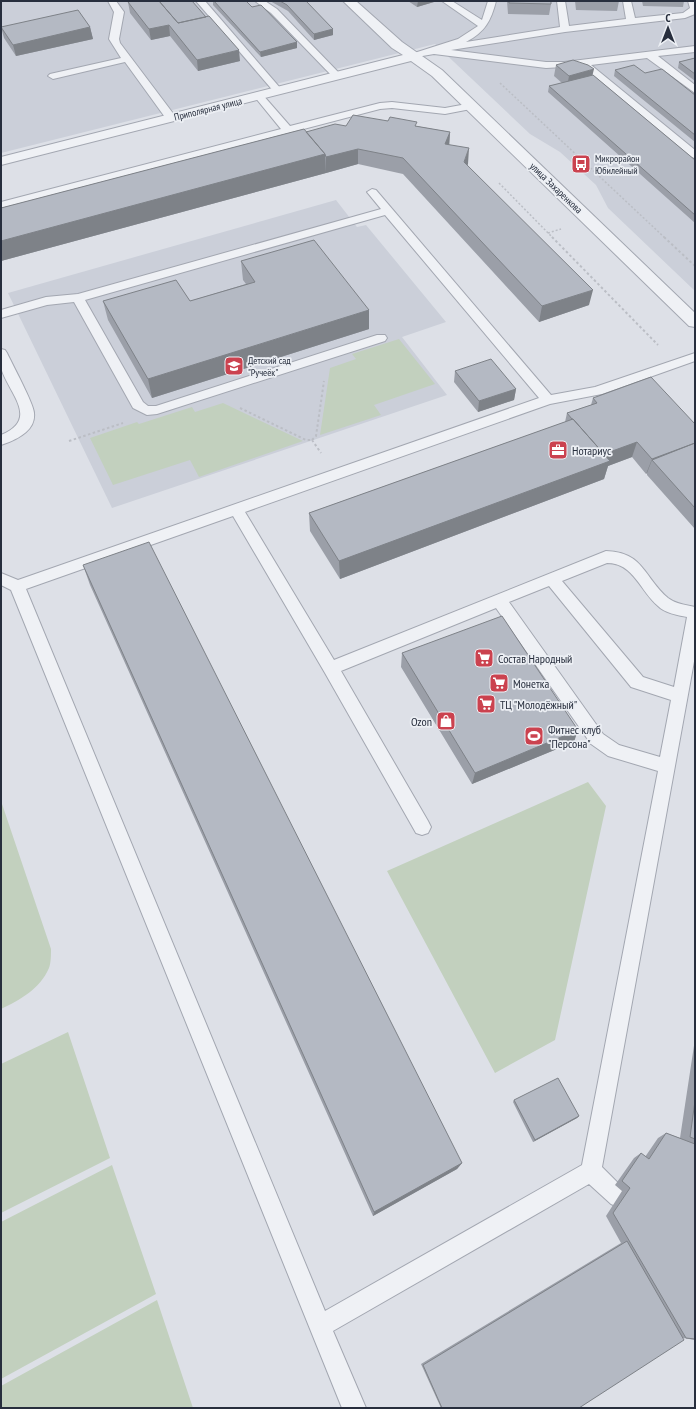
<svg xmlns="http://www.w3.org/2000/svg" width="696" height="1409" viewBox="0 0 696 1409" font-family="'PT Sans Narrow',sans-serif">
	<style>
		.built { fill: #cbcfd9 }
		.green { fill: #c2d0be }
		.lines { fill: none; stroke-linecap: round; stroke-linejoin: round }
		.lane-casing { stroke: #a3a7b1; stroke-width: 2 }
		.street-casing { stroke: #a3a7b1; stroke-width: 2 }
		.path-far1 { stroke: #bbbec5; stroke-width: 1.5; stroke-dasharray: 2 2; stroke-linecap: butt }
		.path { stroke: #bbbec5; stroke-width: 2; stroke-dasharray: 2.5 2.5; stroke-linecap: butt }
		.lane { fill: #eff1f5; fill-rule: evenodd }
		.street { fill: #eff1f5; fill-rule: evenodd }
		.wall { fill: #9b9fa8 }
		.shaded-wall { fill: #7e8288 }
		.building { fill: #b4b9c3; stroke: #7e8288 }
		.labels { text-anchor: middle; dominant-baseline: central; stroke-width: 3.5; stroke-linejoin: round; paint-order: stroke }
		.far-street-label { font-size: 10px; fill: #272e3d; stroke: #eceff4 }
		.far-poi-label { font-size: 10px; fill: #272e3d; stroke: #eceff4; text-anchor: start }
		.poi-label { font-size: 12px; fill: #272e3d; stroke: #eceff4; text-anchor: start }
	</style>
	<rect width="100%" height="100%" fill="#dde0e7"/>
	<path class="built" d="M1 1H695V291L608 208 596 185 560 152 530 134 435 44 1 153Z
		M336 200 357 227 366 225 446 322 402 337 447 395 112 508 8 293Z"/>
	<path class="green" d="M399 339 435 384 374 405 381 415 320 435 330 368 356 359 352 354Z
		M223 403 303 441 199 477 190 460 113 485 90 438 137 422 139 424 192 407 195 412Z
		M588 782 606 806 555 1040 495 1073 387 871Z
		M1 801 51 949C51 955 51 963 49 968 40 989 20 1000 1 1009Z
		M68 1032 110 1158 1 1213V1064Z
		M112 1165 156 1294 1 1379V1222Z
		M157 1300 193 1408H1V1386Z"/>
	<g class="lines">
		<defs>
			<path id="lane" d="M108 1H116L124 12 119 39 120 43 175 116 176 118 175 120H167L125 62 53 79 48 76 50 74 121 58 109 39 114 12Z
				M196 1H205L281 89 283 91 281 93H275Z
				M255 1H265L277 9 340 74 342 76 340 78H334L271 13Z
				M442 1H452L482 20 488 1H496C491 21 485 32 466 42L560 27 557 1H565L569 26 626 19 623 1H631L635 18 683 13 690 8 688 1H695V14L685 18 565 32 451 50 546 62H564L695 46V52L658 56 695 85V93L647 58 591 65 695 150V158L691 157 581 66 546 68 434 54 411 58V54L458 39 478 26Z
				M259 93 262 94 290 126 380 103 392 102 445 108 472 103 477 106 476 108 445 114 392 108 380 109 1 208V202L281 129 254 96Z
				M372 189 376 190 551 395 595 387 695 353V361L602 394 550 404 245 512 334 660 606 551C644 552 644 578 668 598 676 604 686 605 695 607V656L602 1167 625 1190 628 1197 625 1204 618 1207 611 1204 589 1184 333 1331 366 1408H342L11 590 1 585V573L18 580 539 398 385 215 85 300 143 402 148 406H156L377 335H385L387 338 385 341 157 414 147 415 133 408 74 302 47 305 1 318V310L46 297 78 294 381 209 367 192ZM233 516 325 673 416 833 422 835 428 833 431 827 428 821 341 671 496 608 591 744 608 756 658 771 582 1165 325 1311 26 589ZM607 563C634 563 640 591 658 606 665 613 677 615 687 617L674 687 643 677 562 581ZM549 586 631 687 671 700 660 757 619 745 603 734 509 602Z
				M1 349 5 350 7 353C12 364 34 404 34 413 36 431 16 440 1 445V435C40 419 9 394 1 368 0 362 1 355 1 349Z"/>
			<path id="street" d="M343 1H356L402 42 442 70 695 313V327L689 326 432 76 411 61 1 165V157L403 55 392 48Z"/>
		</defs>
		<use href="#lane" class="lane-casing"/>
		<use href="#street" class="street-casing"/>
		<path class="path-far1" d="M500 83 665 238
			M499 183 553 238
			M548 233 561 229"/>
		<path class="path" d="M552 237 658 345
			M664 237 695 266
			M240 408 306 440H312
			M312 440 316 436 324 381
			M312 440 321 453
			M69 441 123 423"/>
		<use href="#lane" class="lane"/>
		<use href="#street" class="street"/>
	</g>
	<path class="wall" d="M213 1H246L252 7 297 48 261 57 213 5Z
		M270 1H306L333 35 314 40 288 11Z
		M408 1H434V2L417 7Z
		M507 1H551V4L549 15 508 14Z
		M575 1H619L617 11 576 10Z
		M642 1H684L683 7 643 6Z
		M128 2 240 61 198 71 170 36 151 40 130 13Z
		M1 27H90L93 39 16 56 4 38Z
		M695 58V81L678 68 679 62Z
		M556 65 593 75 695 160V223L548 92 549 86 562 83 554 76Z
		M615 70 645 73 695 95V142L614 76Z
		M346 126H416L450 132 449 145 467 165 589 305 539 322 403 174 358 164 326 173 1 261V208L306 132Z
		M241 261 369 310V329L152 398 108 320 103 301H190L246 284 243 280Z
		M455 371 516 389 514 400 478 412 454 382Z
		M593 398 695 424V529L647 475V473L646 474 632 457 608 466 604 479 340 579 310 531 309 513 565 422 567 413 591 405Z
		M83 565 462 1163 457 1169 373 1216 90 585Z
		M402 653 574 742 472 784 401 667Z
		M695 1039V1340L683 1338 579 1408H441L421 1364 621 1243 606 1216 622 1191 615 1185 634 1158 641 1153 645 1157 658 1138 666 1133 680 1138Z
		M514 1100 579 1116 577 1118 533 1142 513 1102Z"/>
	<path class="shaded-wall" d="M418 1H434V2L417 7Z
		M169 25 170 36 151 40 149 29Z
		M90 27 93 39 16 56 13 45Z
		M333 29V35L314 40V34Z
		M297 42V48L261 57 260 52Z
		M239 50 240 61 198 71 197 60Z
		M594 69 591 81 567 87 569 76Z
		M450 132 449 148 445 144Z
		M469 148 468 164 463 178 464 162Z
		M358 149V164L326 173V157Z
		M325 154 326 173 1 261V241Z
		M593 290 589 305 539 322 542 306Z
		M369 310V329L152 398 148 379Z
		M516 389 514 400 478 412 479 401Z
		M637 442 632 457 608 466 604 479 340 579 339 561 603 454Z
		M695 443 652 460 647 473 646 474 652 459Z
		M578 730 574 742 472 784 475 773Z
		M579 1116 577 1118 533 1142 535 1140Z
		M462 1163 457 1169 373 1216 374 1212Z"/>
	<path class="building" d="M132 1H159L178 23 209 16 239 50 197 60 169 25 149 29 128 2Z
		M159 1H192L206 17 178 23Z
		M214 1H246L252 7 261 5 297 42 260 52Z
		M280 1H306L333 29 314 34 287 5Z
		M509 1H551V4L509 3Z
		M78 10 90 27 13 45 1 27Z
		M695 58V74L679 62Z
		M573 60 588 65 594 69 569 76 556 65Z
		M634 65 645 73 662 69 695 95V135L615 70Z
		M593 75 695 160V215L549 86Z
		M353 115 388 121 390 117 417 122 415 126 450 132 445 144 469 148 464 162 593 290 542 306 403 158 358 149 326 157 325 154 306 132 335 124 346 126Z
		M304 129 325 154 1 241V208Z
		M314 240 369 310 148 379 103 301 176 280 190 301 255 282 241 261Z
		M491 359 516 389 479 401 455 371Z
		M651 377 695 424V443L652 459 637 442 604 454 573 419H572L567 413 597 403 593 398Z
		M573 419 610 461 339 561 309 513Z
		M695 443V508L652 460Z
		M149 542 462 1163 374 1212 83 565Z
		M502 616 578 730 475 773 402 653Z
		M558 1078 579 1116 535 1140 514 1100Z
		M695 1101V1139L690 1137Z
		M666 1133 695 1144V1339L686 1338 613 1213 630 1188 622 1181 641 1153 649 1159Z
		M627 1241 684 1340 579 1408H442L423 1365Z"/>
	<defs>
		<symbol id="bus-square" viewBox="-11 -11 22 22"><rect x="-9" y="-9" width="18" height="18" rx="4" fill="#cb424f" stroke="#eceff4"/><path d="M-5-6H5V4H4V6H2V4H-2V6H-4V4H-5ZM-3.5-4V0h7V-4ZM-3.5 1.2v1.5H-2V1.2ZM2 1.2v1.5H3.5V1.2Z" fill="#fff"/></symbol>
		<symbol id="school-square" viewBox="-11 -11 22 22"><rect x="-9" y="-9" width="18" height="18" rx="4" fill="#cb424f" stroke="#eceff4"/><path d="M0-5L7-2L0 1L-7-2ZM-4 1L0 2.5L4 1V4Q0 6-4 4Z" fill="#fff"/></symbol>
		<symbol id="office-square" viewBox="-11 -11 22 22"><rect x="-9" y="-9" width="18" height="18" rx="4" fill="#cb424f" stroke="#eceff4"/><path d="M-6-3h4V-5.5h4V-3h4V5H-6ZM-1-4.5V-3h2v-1.5ZM-6 0V1H6V0Z" fill="#fff"/></symbol>
		<symbol id="supermarket-square" viewBox="-11 -11 22 22"><rect x="-9" y="-9" width="18" height="18" rx="4" fill="#cb424f" stroke="#eceff4"/><path d="M-6-5.5h2.5l.6 2H6L4.5 2H-2.5L-4.4-4H-6ZM-1.5 3.2a1.3 1.3 0 1 0 .1 0ZM3 3.2a1.3 1.3 0 1 0 .1 0Z" fill="#fff"/></symbol>
		<symbol id="shop-square" viewBox="-11 -11 22 22"><rect x="-9" y="-9" width="18" height="18" rx="4" fill="#cb424f" stroke="#eceff4"/><path d="M-5-2.5h2.3a2.7 3.5 0 0 1 5.4 0H5L5.5 6h-11ZM-1.5-2.5h3a1.5 2.3 0 0 0-3 0Z" fill="#fff"/></symbol>
		<symbol id="stadium-square" viewBox="-11 -11 22 22"><rect x="-9" y="-9" width="18" height="18" rx="4" fill="#cb424f" stroke="#eceff4"/><path d="M0-5a6.5 5 0 1 0 0 10a6.5 5 0 1 0 0-10ZM-3.5-1.8h7v3.6h-7Z" fill="#fff"/></symbol>
	</defs>
	<g fill-rule="evenodd">
		<use href="#bus-square" x="570" y="153" width="22" height="22"/>
		<use href="#school-square" x="223" y="355" width="22" height="22"/>
		<use href="#office-square" x="547" y="439" width="22" height="22"/>
		<use href="#supermarket-square" x="473" y="647" width="22" height="22"/>
		<use href="#supermarket-square" x="488" y="672" width="22" height="22"/>
		<use href="#supermarket-square" x="475" y="693" width="22" height="22"/>
		<use href="#shop-square" x="435" y="710" width="22" height="22"/>
		<use href="#stadium-square" x="523" y="725" width="22" height="22"/>
	</g>
	<g class="labels">
		<g class="far-street-label">
			<text transform="translate(208 109) rotate(-14)">Приполярная улица</text>
			<text transform="translate(556 188) rotate(44)">улица Захаренкова</text>
		</g>
		<g class="far-poi-label">
			<text x="595" y="158">Микрорайон<tspan x="595" dy="12">Юбилейный</tspan></text>
			<text x="248" y="360">Детский сад<tspan x="248" dy="12">"Ручеёк"</tspan></text>
		</g>
		<g class="poi-label">
			<text x="572" y="450">Нотариус</text>
			<text x="498" y="658">Состав Народный</text>
			<text x="513" y="683">Монетка</text>
			<text x="500" y="704">ТЦ "Молодёжный"</text>
			<text x="432" y="721" text-anchor="end">Ozon</text>
			<text x="548" y="729">Фитнес клуб<tspan x="548" dy="14">"Персона"</tspan></text>
		</g>
	</g>
	<rect width="696" height="1409" fill="none" stroke="#272e3d" stroke-width="4"/>
	<g transform="translate(668 28)" stroke="#eceff4" stroke-width="3" paint-order="stroke">
	<path d="M0-3L7 15L0 10L-7 15Z" fill="#272e3d"/>
	<text y="-6" font-size="11" font-weight="bold" text-anchor="middle" fill="#272e3d">С</text>
	</g>
</svg>
